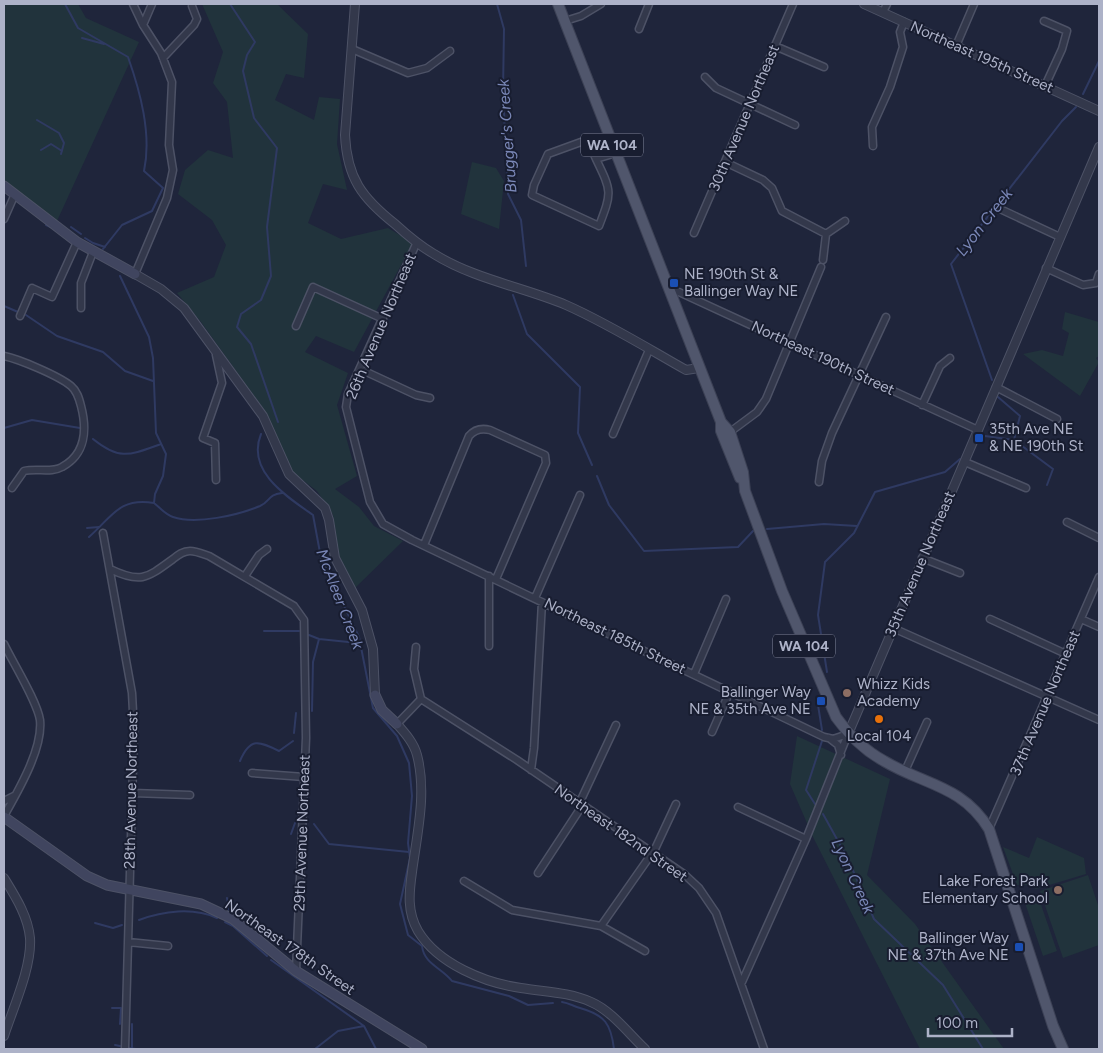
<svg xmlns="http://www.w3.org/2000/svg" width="1103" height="1053" viewBox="0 0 1103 1053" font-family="Figtree,sans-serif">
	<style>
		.green { fill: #21333c }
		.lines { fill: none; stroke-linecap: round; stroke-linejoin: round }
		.stream { stroke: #2f3a62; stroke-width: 2 }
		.minor-casing { stroke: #4d5266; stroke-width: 9 }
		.tertiary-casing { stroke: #4d5266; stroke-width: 10 }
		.secondary-casing { stroke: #4d5266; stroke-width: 11 }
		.primary-casing { stroke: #3c4155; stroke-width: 12 }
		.minor { stroke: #33384b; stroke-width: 6 }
		.tertiary { stroke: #33384b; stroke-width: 8 }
		.secondary { stroke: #40455f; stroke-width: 9 }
		.primary { stroke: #50566c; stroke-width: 10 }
		.transit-dot { fill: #1a4fb4; stroke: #181d30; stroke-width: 2 }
		.education-dot { fill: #8d6e63; stroke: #181d30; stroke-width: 2 }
		.food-dot { fill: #e8710a; stroke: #181d30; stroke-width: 2 }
		.labels { text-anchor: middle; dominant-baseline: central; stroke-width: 4; stroke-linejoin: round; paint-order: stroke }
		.shield { fill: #181d30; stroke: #80859a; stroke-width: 1 }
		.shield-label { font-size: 14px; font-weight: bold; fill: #adb2c8 }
		.street-label { font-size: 15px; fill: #adb2c8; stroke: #181d30 }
		.poi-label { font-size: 15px; fill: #adb2c8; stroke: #181d30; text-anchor: start }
		.water-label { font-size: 16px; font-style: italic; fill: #7a87b7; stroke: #181d30 }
	</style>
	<rect width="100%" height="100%" fill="#1f253b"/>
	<path class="green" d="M4 4H78L86 18 139 42 57 221 4 180Z
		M202 4H277L308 34 304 78 286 74 275 100 314 120 319 97 340 99 337 144 347 190 323 184 308 223 341 239 388 228 413 243 354 352 316 336 305 352 348 373 337 405 357 476 335 489 359 507 374 526 403 541 355 588 337 553 333 515 317 491 292 472 264 410 201 322 177 293 214 277 226 245 212 220 178 194 185 170 208 150 233 158 227 102 213 83 223 52Z
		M472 162 496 168 504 181 499 229 461 214Z
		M1065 312 1099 322V356L1096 358 1099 362 1080 396 1023 354 1042 350 1063 356 1069 333 1062 329Z
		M797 736 890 779 867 875 915 924 1004 1049H920L813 837 790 784Z
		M1037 837 1084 858 1086 874 1036 889 1029 885H1017L1003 847 1029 858Z
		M1088 875 1099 908V945L1063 958 1040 891Z
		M1038 896 1057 951 1043 956 1024 900Z"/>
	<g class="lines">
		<path class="stream" d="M65 4 78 28 128 57C140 91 152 134 144 171L163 188 152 211 122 225 103 249
			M230 4 255 42 247 55 243 71 254 118 277 148 267 227 271 276 261 300 241 314 237 327 251 344 278 422
			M497 4 504 29 503 91 508 194 521 220 526 266
			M82 38 104 44
			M1083 94 1099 61
			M37 120 59 133 64 143 61 154
			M41 150 51 144 62 151
			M46 225 53 228
			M71 227 81 234
			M85 238 93 243 105 247
			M120 276 149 337 153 358 156 433 166 454 163 476 155 494 154 503C159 507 166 515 173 517 196 525 238 515 260 506 271 501 267 495 282 493
			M513 295 527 334 580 387 578 433 592 465
			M4 306 18 312
			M26 315 57 336 103 352 125 371 153 381
			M992 380 951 264 1062 121 1076 107
			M4 428 32 420 80 428
			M261 434C246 471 286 496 313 515L321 558 359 637 373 708 397 736 409 763 412 796 408 843 410 858 400 904 408 935 422 946C424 964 442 968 452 981L509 996 528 1005 553 1003
			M93 439C120 461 130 455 161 444
			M1014 440 1053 469 1047 485
			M978 442 985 436 1014 440 1020 416 998 397
			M597 476 609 505 644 551 738 547 753 531
			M87 528 99 527
			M767 529 824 524 857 526
			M89 537C112 517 119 497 154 503
			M264 631H299
			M309 635 319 639 358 643
			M827 672 818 615 825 562 854 533 875 492 945 472 960 459
			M818 705 822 730
			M312 711 313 662 319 639
			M294 733 296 713
			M240 761C250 737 259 741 279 751L293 741
			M815 804 806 790 822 741
			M823 814 848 859 874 919 943 985 983 1049
			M314 824 329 844 409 852
			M291 834 295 823
			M227 898 230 913
			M139 920C163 911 193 907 217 918
			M225 922 233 926 267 956
			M95 923 113 928 122 925
			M271 960 364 1026
			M562 1002C569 1003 573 1006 580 1008 605 1015 611 1024 614 1049
			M112 1008H121L120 1024
			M115 1045 120 1046
			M129 1048 136 1049
			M132 1048V1024
			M315 1049 338 1031 364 1026 376 1049"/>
		<defs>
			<path id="minor" d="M133 4 143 25 161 53 172 82 169 145 173 170 167 198 135 274
				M883 12 887 4
				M565 21 581 16 601 4
				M1044 21 1067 31 1062 49 1045 86
				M143 25 152 4
				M639 29 649 4
				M775 46 824 67
				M956 46 974 4
				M352 49 408 73 427 68 450 51
				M163 58 194 25 197 19 192 6
				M705 77 716 88 795 125
				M873 146 872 127 890 87 903 47 900 32 904 22
				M596 159C612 192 612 192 599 226L532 195 534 185 548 154 581 142 589 143 596 159 616 153
				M725 162 763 180 772 188 782 211 826 234
				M1000 209 1060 237
				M4 219 15 194
				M694 233 793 4
				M417 242 348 394 346 407 370 502 383 524 412 540 824 737 833 739 848 734
				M823 260 826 234 845 221
				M1046 268 1083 285 1096 283 1099 274
				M668 287 978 430
				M81 308V283L93 252
				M20 316 32 288 52 297 77 242
				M296 326 313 287 383 319
				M4 356C19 359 59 376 71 386 77 391 79 398 81 406 87 429 86 454 62 467 52 473 36 468 24 471L12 488
				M360 369 416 395 430 398
				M996 387 1057 419
				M922 405 940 366 950 358
				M730 432 757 412 766 399 821 267
				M613 434 649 350
				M965 462 1026 488
				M216 480 215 443 203 438 222 383 216 355
				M819 482 822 461 832 433 886 317
				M1067 522 1099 538
				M103 533 132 693 134 731 125 1049
				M424 545 469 436C475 429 482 428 490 430L545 455 546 463 496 579
				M922 558 960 573
				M110 569C141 584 147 578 173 559 178 555 183 551 190 551 196 551 203 554 209 556L294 606 304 620 306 738 296 971
				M245 576 259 555 267 549
				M489 576V646
				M535 598 580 495
				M990 619 1066 654
				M1081 619 1099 627
				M893 628 1099 720
				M4 644C13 663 37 701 40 720 43 749 18 791 4 816
				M416 647 414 669 421 699
				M694 674 726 599
				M421 699 517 760 684 874 699 888 716 913 764 1049
				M397 724 421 699
				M712 732 730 691
				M829 738 838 745 841 755
				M531 770 534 748 542 602
				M905 771 927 722
				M252 773 304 777
				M133 793 190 795
				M4 801 14 796
				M579 804 616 725
				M738 807 806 839
				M989 829 1099 577
				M538 873 582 806
				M464 881 512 910 601 926 645 951
				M601 926 655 849 676 804
				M128 942 168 946
				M742 982 806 839 848 734"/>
			<path id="tertiary" d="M355 4 345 135C347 178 362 198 395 224 407 235 420 246 434 254 474 279 523 287 566 305 607 323 647 348 686 370L699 368
				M864 4 1099 111
				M135 274 161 289 184 308 263 416 289 474 325 508 329 520 335 558 362 610 373 649 375 695
				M397 724C405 733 414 743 417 755 427 793 417 834 412 872 409 893 407 912 418 931 438 964 485 983 521 988 545 992 569 992 591 1002 612 1011 629 1034 645 1049
				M848 734 1099 147
				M4 878C15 896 28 916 30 938 32 967 13 1008 4 1036"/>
			<path id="secondary" d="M4 186 77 242 135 274
				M375 695 382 710 397 724
				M4 817 87 876 107 885 201 904 233 919 296 971 422 1049"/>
			<path id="primary" d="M558 4 721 422V431L740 478
				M721 422 730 432 743 472 745 491 782 591 836 717C849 735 864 750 884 761 924 785 962 785 989 829L1053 1026 1063 1049"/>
		</defs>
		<use href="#minor" class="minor-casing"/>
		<use href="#tertiary" class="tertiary-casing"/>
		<use href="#secondary" class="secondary-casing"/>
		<use href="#primary" class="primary-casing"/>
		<use href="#minor" class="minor"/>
		<use href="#tertiary" class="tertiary"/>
		<use href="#secondary" class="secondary"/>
		<use href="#primary" class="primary"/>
	</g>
	<g class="transit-dot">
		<rect x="669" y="278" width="10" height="10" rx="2.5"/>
		<rect x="974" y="433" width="10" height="10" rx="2.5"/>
		<rect x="816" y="696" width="10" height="10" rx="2.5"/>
		<rect x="1014" y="942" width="10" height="10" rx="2.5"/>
	</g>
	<g class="education-dot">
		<circle cx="847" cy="693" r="5"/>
		<circle cx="1058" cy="890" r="5"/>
	</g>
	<circle class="food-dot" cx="879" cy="719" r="5"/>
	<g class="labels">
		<g class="shield">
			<rect x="581" y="133.5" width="62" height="23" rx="4"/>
			<rect x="773" y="634.5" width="62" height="23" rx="4"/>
		</g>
		<g class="shield-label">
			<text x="612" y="145">WA 104</text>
			<text x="804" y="646">WA 104</text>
		</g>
		<g class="street-label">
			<text transform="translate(982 57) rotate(24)">Northeast 195th Street</text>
			<text transform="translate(744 118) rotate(-67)">30th Avenue Northeast</text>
			<text transform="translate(381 326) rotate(-67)">26th Avenue Northeast</text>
			<text transform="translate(823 358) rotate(25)">Northeast 190th Street</text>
			<text transform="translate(920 564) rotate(-67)">35th Avenue Northeast</text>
			<text transform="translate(615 636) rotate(26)">Northeast 185th Street</text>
			<text transform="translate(1045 703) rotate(-67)">37th Avenue Northeast</text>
			<text transform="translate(131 790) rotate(-89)">28th Avenue Northeast</text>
			<text transform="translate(302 833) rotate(-88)">29th Avenue Northeast</text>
			<text transform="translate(621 833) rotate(35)">Northeast 182nd Street</text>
			<text transform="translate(290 947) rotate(35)">Northeast 178th Street</text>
		</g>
		<g class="poi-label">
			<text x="684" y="274">NE 190th St &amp;<tspan x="684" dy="17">Ballinger Way NE</tspan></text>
			<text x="989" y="429">35th Ave NE<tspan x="989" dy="17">&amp; NE 190th St</tspan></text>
			<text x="857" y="684">Whizz Kids<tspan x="857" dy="17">Academy</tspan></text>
			<text x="811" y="692" text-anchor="end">Ballinger Way<tspan x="811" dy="17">NE &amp; 35th Ave NE</tspan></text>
			<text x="879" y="736" text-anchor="middle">Local 104</text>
			<text x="1048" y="881" text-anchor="end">Lake Forest Park<tspan x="1048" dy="17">Elementary School</tspan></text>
			<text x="1009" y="938" text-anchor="end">Ballinger Way<tspan x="1009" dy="17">NE &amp; 37th Ave NE</tspan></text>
		</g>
		<g class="water-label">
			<text transform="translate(507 136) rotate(-94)">Brugger's Creek</text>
			<text transform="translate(984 222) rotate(-52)">Lyon Creek</text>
			<text transform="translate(340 599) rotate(69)">McAleer Creek</text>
			<text transform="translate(853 876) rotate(65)">Lyon Creek</text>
		</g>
	</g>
	<rect width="1103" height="1053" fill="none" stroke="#adb2c8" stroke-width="10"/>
	<path d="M928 1028v8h84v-8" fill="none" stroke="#adb2c8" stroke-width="2.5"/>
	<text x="936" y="1028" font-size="15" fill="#adb2c8" stroke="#181d30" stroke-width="4" paint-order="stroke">100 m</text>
</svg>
